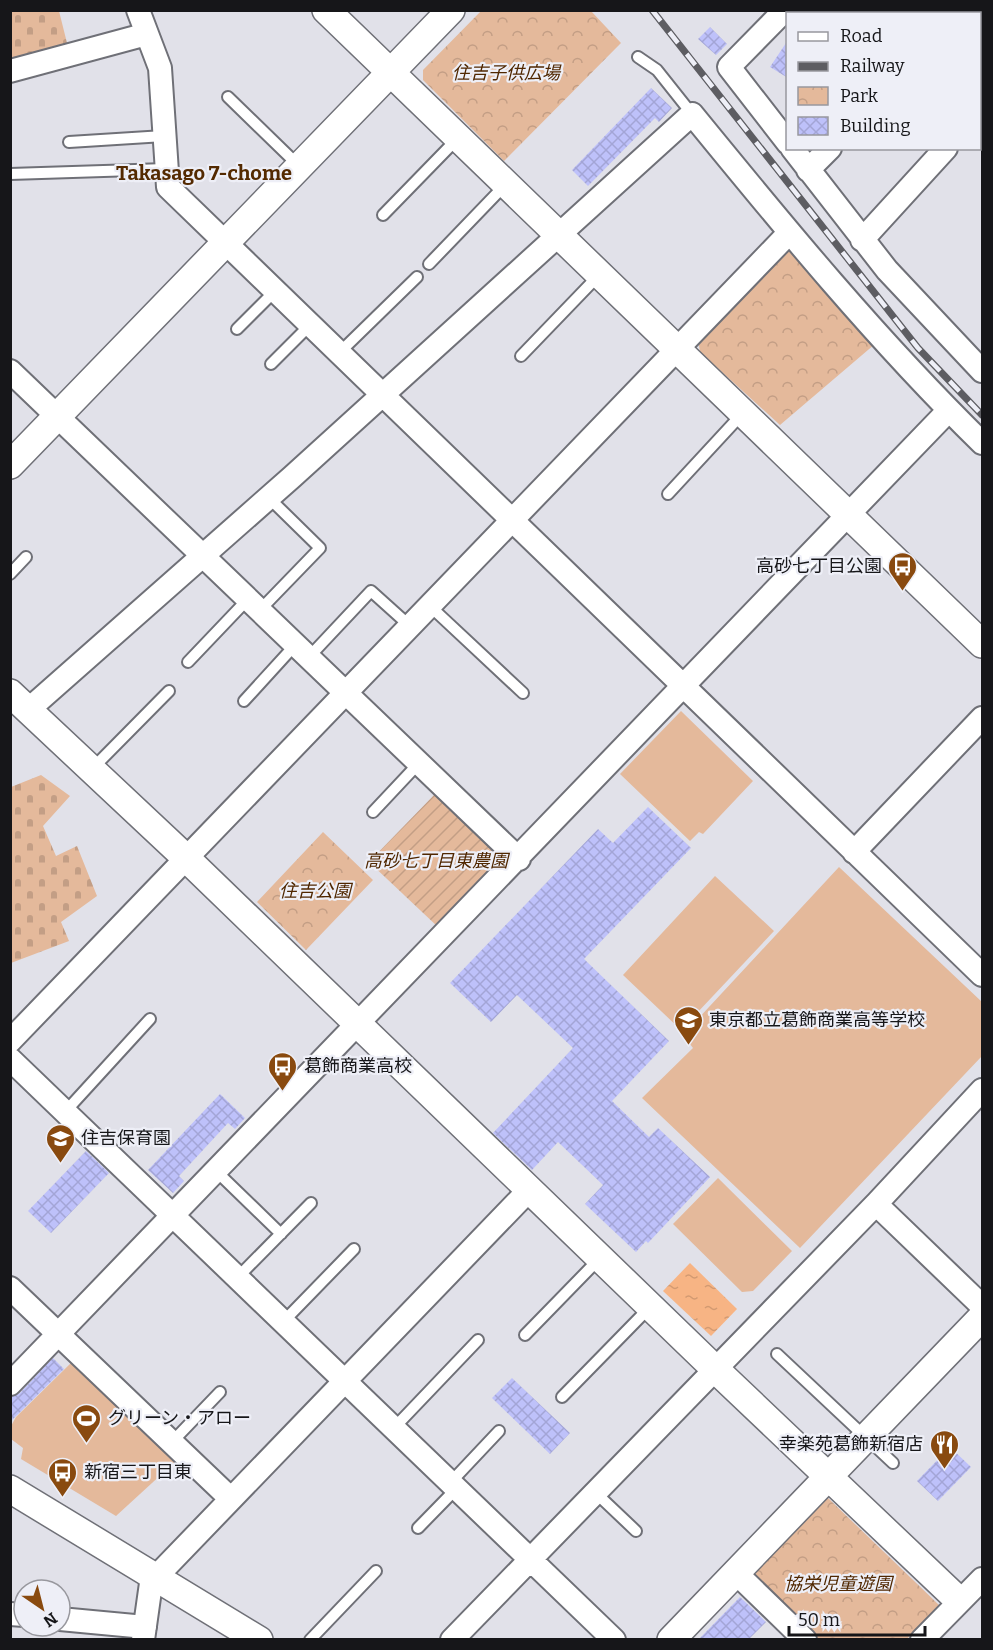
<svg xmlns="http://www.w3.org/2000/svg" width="993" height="1650" viewBox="0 0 993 1650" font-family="Bitter,'Noto Sans JP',serif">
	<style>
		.cemetery { fill: url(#cemetery-stones) }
		.park { fill: url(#park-crowns) }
		.garden { fill: url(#garden-furrows) }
		.pitch { fill: #e4b99b }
		.water { fill: url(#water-ripples) }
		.building { fill: url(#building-cross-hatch) }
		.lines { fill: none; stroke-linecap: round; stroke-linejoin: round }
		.service-casing { stroke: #6f7077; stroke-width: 14 }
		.minor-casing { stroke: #6f7077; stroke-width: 26 }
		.tertiary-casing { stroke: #6f7077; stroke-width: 30 }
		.service { stroke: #fff; stroke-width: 10 }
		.minor { stroke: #fff; stroke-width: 22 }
		.tertiary { stroke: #fff; stroke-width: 27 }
		.rail-casing { stroke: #5d5d62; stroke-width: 7 }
		.rail { stroke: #eeeff7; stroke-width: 4.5; stroke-dasharray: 14; stroke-linecap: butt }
		.labels { text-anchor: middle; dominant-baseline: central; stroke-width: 4.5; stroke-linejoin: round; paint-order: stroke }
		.park-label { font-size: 18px; font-style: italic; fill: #502700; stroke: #eeeff7 }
		.poi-label { font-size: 18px; fill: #161619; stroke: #eeeff7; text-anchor: start }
		.neighbourhood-label { font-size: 20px; font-weight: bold; fill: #542a01; stroke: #eeeff7 }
	</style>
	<defs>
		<pattern id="cemetery-stones" width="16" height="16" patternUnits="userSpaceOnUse" patternTransform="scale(1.5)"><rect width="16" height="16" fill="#e4b99b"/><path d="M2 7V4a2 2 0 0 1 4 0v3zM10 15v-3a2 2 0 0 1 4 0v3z" fill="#c39e85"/></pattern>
		<pattern id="park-crowns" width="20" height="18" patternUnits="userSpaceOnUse" patternTransform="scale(1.5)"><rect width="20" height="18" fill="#e4b99b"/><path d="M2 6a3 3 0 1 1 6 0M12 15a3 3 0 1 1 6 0" fill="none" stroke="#c39e85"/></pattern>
		<pattern id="garden-furrows" width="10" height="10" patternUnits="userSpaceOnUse" patternTransform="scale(1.5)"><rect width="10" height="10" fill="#e4b99b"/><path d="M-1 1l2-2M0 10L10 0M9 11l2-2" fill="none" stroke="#c39e85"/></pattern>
		<pattern id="water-ripples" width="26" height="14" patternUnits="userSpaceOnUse" patternTransform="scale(1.5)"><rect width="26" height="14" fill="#f7b484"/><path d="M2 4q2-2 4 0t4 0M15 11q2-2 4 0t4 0" fill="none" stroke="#d39a71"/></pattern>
		<pattern id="building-cross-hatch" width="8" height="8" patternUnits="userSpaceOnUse" patternTransform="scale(1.5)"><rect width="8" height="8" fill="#bec1fa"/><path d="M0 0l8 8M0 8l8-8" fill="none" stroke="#a3a5d6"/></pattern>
	</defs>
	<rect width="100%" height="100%" fill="#e1e1e9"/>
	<path class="cemetery" d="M11 11H59L68 47 11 63Z
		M41 775 70 796 43 826 56 856 77 846 97 896 61 922 69 941 11 963V787Z"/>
	<path class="park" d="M481 11H591L621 43 504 161 423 80V70Z
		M785 249H791L875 344 780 425 700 352 698 339Z
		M323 832 373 880 306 950 257 902Z
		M828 1498 939 1605 907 1639H814L755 1581 756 1572Z"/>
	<path class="garden" d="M435 794 503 859 438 927 369 862Z"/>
	<path class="pitch" d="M681 711 753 781 703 834 699 832 690 841 620 774Z
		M839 867 982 1002V1056L800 1248 642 1098 693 1048 683 1035Z
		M715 876 774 931 681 1030 623 975Z
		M718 1178 792 1251 753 1291 742 1292 673 1224Z
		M71 1363 176 1461 116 1516 21 1459 23 1448 11 1439V1426L16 1417Z"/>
	<path class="water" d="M690 1263 737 1309 711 1336 663 1291Z"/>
	<path class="building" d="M710 27 727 44 716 55 698 39Z
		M788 40V78L770 67Z
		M651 88 672 108 659 122 655 118 588 186 572 170Z
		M648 807 691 848 584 959 669 1041 612 1101 649 1137 658 1128 710 1177 648 1243 646 1241 636 1252 585 1204 603 1185 558 1142 532 1170 493 1133 573 1048 517 995 491 1022 450 983 598 829 613 843Z
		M220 1094 245 1118 235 1129 228 1123 179 1176 184 1181 173 1193 148 1170Z
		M86 1151 109 1173 51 1233 28 1211Z
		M53 1358 64 1369 10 1422V1398L20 1393Z
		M512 1378 570 1433 550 1454 492 1398Z
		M950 1447 971 1467 938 1501 917 1481Z
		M740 1597 766 1622 748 1640H698Z"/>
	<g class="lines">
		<defs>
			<path id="service" d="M638 57 657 70 692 114
				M228 97 299 166
				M69 142 164 136
				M10 174 166 169
				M383 215 458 138
				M429 264 505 185
				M237 329 275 291
				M339 353 417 277
				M521 356 599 275
				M271 364 310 325
				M668 494 742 414
				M10 574 26 557
				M431 607 523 693
				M260 610 320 548 268 497
				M309 657 371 591 411 627
				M188 662 248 599
				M244 701 296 644
				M91 770 169 691
				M373 812 419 763
				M65 1112 150 1019
				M214 1169 281 1234
				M237 1278 311 1203
				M283 1322 354 1249
				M525 1335 600 1258
				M777 1354 893 1463
				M562 1397 650 1307
				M394 1428 478 1340
				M172 1442 220 1392
				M450 1483 499 1431
				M596 1493 636 1531
				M418 1528 456 1489
				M310 1640 376 1571"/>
			<path id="minor" d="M138 10 160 68 168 187 982 975
				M785 10 729 67 788 143
				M10 71 147 34
				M792 148 887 270 982 371
				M808 170 830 148
				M862 240 946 148
				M10 371 519 859
				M28 710 292 477 692 114C785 228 877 340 982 443
				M854 852 982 718
				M10 1041 789 233
				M10 1059 614 1640
				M876 1204 982 1306
				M10 1288 231 1499
				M10 1384C322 1058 637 736 949 410
				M735 1572 805 1640
				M155 1578 529 1190
				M10 1614 24 1615
				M60 1619 145 1627
				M143 1640 152 1576
				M452 1640 876 1204 982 1090
				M922 1640 982 1579"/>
			<path id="tertiary" d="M326 10 982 644
				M825 10 830 14
				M980 98 982 100
				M10 465 451 10
				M10 693 187 859 714 1368 952 1594
				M10 1489 259 1640
				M671 1640 982 1317"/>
		</defs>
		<use href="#service" class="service-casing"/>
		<use href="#minor" class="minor-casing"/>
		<use href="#tertiary" class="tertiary-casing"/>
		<use href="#service" class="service"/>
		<use href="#minor" class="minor"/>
		<use href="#tertiary" class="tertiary"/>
		<defs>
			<path id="rail" d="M652 10 918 348 982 415"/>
		</defs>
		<use href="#rail" class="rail-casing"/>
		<use href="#rail" class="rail"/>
	</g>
	<defs>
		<symbol id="bus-pin" viewBox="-11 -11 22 30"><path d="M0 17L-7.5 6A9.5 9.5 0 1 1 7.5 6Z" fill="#894a0f" stroke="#eeeff7"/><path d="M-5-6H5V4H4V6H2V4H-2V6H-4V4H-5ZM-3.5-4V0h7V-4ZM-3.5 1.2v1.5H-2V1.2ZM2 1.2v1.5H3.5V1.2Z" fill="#fff"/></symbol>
		<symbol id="school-pin" viewBox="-11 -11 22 30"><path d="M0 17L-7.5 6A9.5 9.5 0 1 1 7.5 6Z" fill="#894a0f" stroke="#eeeff7"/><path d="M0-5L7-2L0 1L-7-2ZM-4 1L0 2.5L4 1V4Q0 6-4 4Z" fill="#fff"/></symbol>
		<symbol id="stadium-pin" viewBox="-11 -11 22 30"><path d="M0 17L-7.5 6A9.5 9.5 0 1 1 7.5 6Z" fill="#894a0f" stroke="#eeeff7"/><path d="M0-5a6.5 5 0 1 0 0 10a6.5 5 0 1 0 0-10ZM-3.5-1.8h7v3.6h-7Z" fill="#fff"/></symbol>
		<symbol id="restaurant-pin" viewBox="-11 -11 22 30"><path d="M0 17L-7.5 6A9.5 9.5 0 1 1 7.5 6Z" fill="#894a0f" stroke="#eeeff7"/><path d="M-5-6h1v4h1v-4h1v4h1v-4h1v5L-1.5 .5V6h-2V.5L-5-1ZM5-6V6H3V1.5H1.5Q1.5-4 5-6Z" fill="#fff"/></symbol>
	</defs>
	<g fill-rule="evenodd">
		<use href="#bus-pin" x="886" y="550" width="33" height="45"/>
		<use href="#school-pin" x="672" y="1004" width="33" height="45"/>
		<use href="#bus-pin" x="266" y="1050" width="33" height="45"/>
		<use href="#school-pin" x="44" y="1122" width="33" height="45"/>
		<use href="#stadium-pin" x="70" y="1402" width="33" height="45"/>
		<use href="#restaurant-pin" x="928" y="1428" width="33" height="45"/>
		<use href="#bus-pin" x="46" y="1456" width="33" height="45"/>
	</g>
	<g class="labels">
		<g class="park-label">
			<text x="506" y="73">住吉子供広場</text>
			<text x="436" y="861">高砂七丁目東農園</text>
			<text x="315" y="891">住吉公園</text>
			<text x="838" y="1584">協栄児童遊園</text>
		</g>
		<g class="poi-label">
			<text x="882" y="566" text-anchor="end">高砂七丁目公園</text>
			<text x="709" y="1020">東京都立葛飾商業高等学校</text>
			<text x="304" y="1066">葛飾商業高校</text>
			<text x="81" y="1138">住吉保育園</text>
			<text x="108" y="1418">グリーン・アロー</text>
			<text x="923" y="1444" text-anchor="end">幸楽苑葛飾新宿店</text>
			<text x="84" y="1472">新宿三丁目東</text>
		</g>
		<g class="neighbourhood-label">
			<text x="204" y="173">Takasago 7-chome</text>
		</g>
	</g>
	<rect width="993" height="1650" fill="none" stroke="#161619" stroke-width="24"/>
	<rect x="786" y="12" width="195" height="138" fill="#eeeff7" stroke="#98989e" stroke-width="1.5"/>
	<rect x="798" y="32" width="30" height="9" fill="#ffffff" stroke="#98989e" stroke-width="1.5"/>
	<text x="840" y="42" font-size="18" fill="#161619">Road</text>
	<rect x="798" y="62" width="30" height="9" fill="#5d5d62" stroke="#98989e" stroke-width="1.5"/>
	<text x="840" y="72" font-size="18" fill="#161619">Railway</text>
	<rect x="798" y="87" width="30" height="18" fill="url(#park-crowns)" stroke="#98989e" stroke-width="1.5"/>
	<text x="840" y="102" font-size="18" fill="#161619">Park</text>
	<rect x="798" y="117" width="30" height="18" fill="url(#building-cross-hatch)" stroke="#98989e" stroke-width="1.5"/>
	<text x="840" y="132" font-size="18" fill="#161619">Building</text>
	<g transform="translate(42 1608) rotate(145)"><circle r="28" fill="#eeeff7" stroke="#98989e" stroke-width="1.5"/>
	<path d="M0-4.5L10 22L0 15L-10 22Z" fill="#894a0f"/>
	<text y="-9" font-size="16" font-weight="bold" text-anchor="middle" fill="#161619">N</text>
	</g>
	<path d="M789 1626v9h136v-9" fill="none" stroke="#161619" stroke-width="3"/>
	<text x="798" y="1626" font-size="18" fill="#161619" stroke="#eeeff7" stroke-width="4.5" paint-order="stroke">50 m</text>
</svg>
